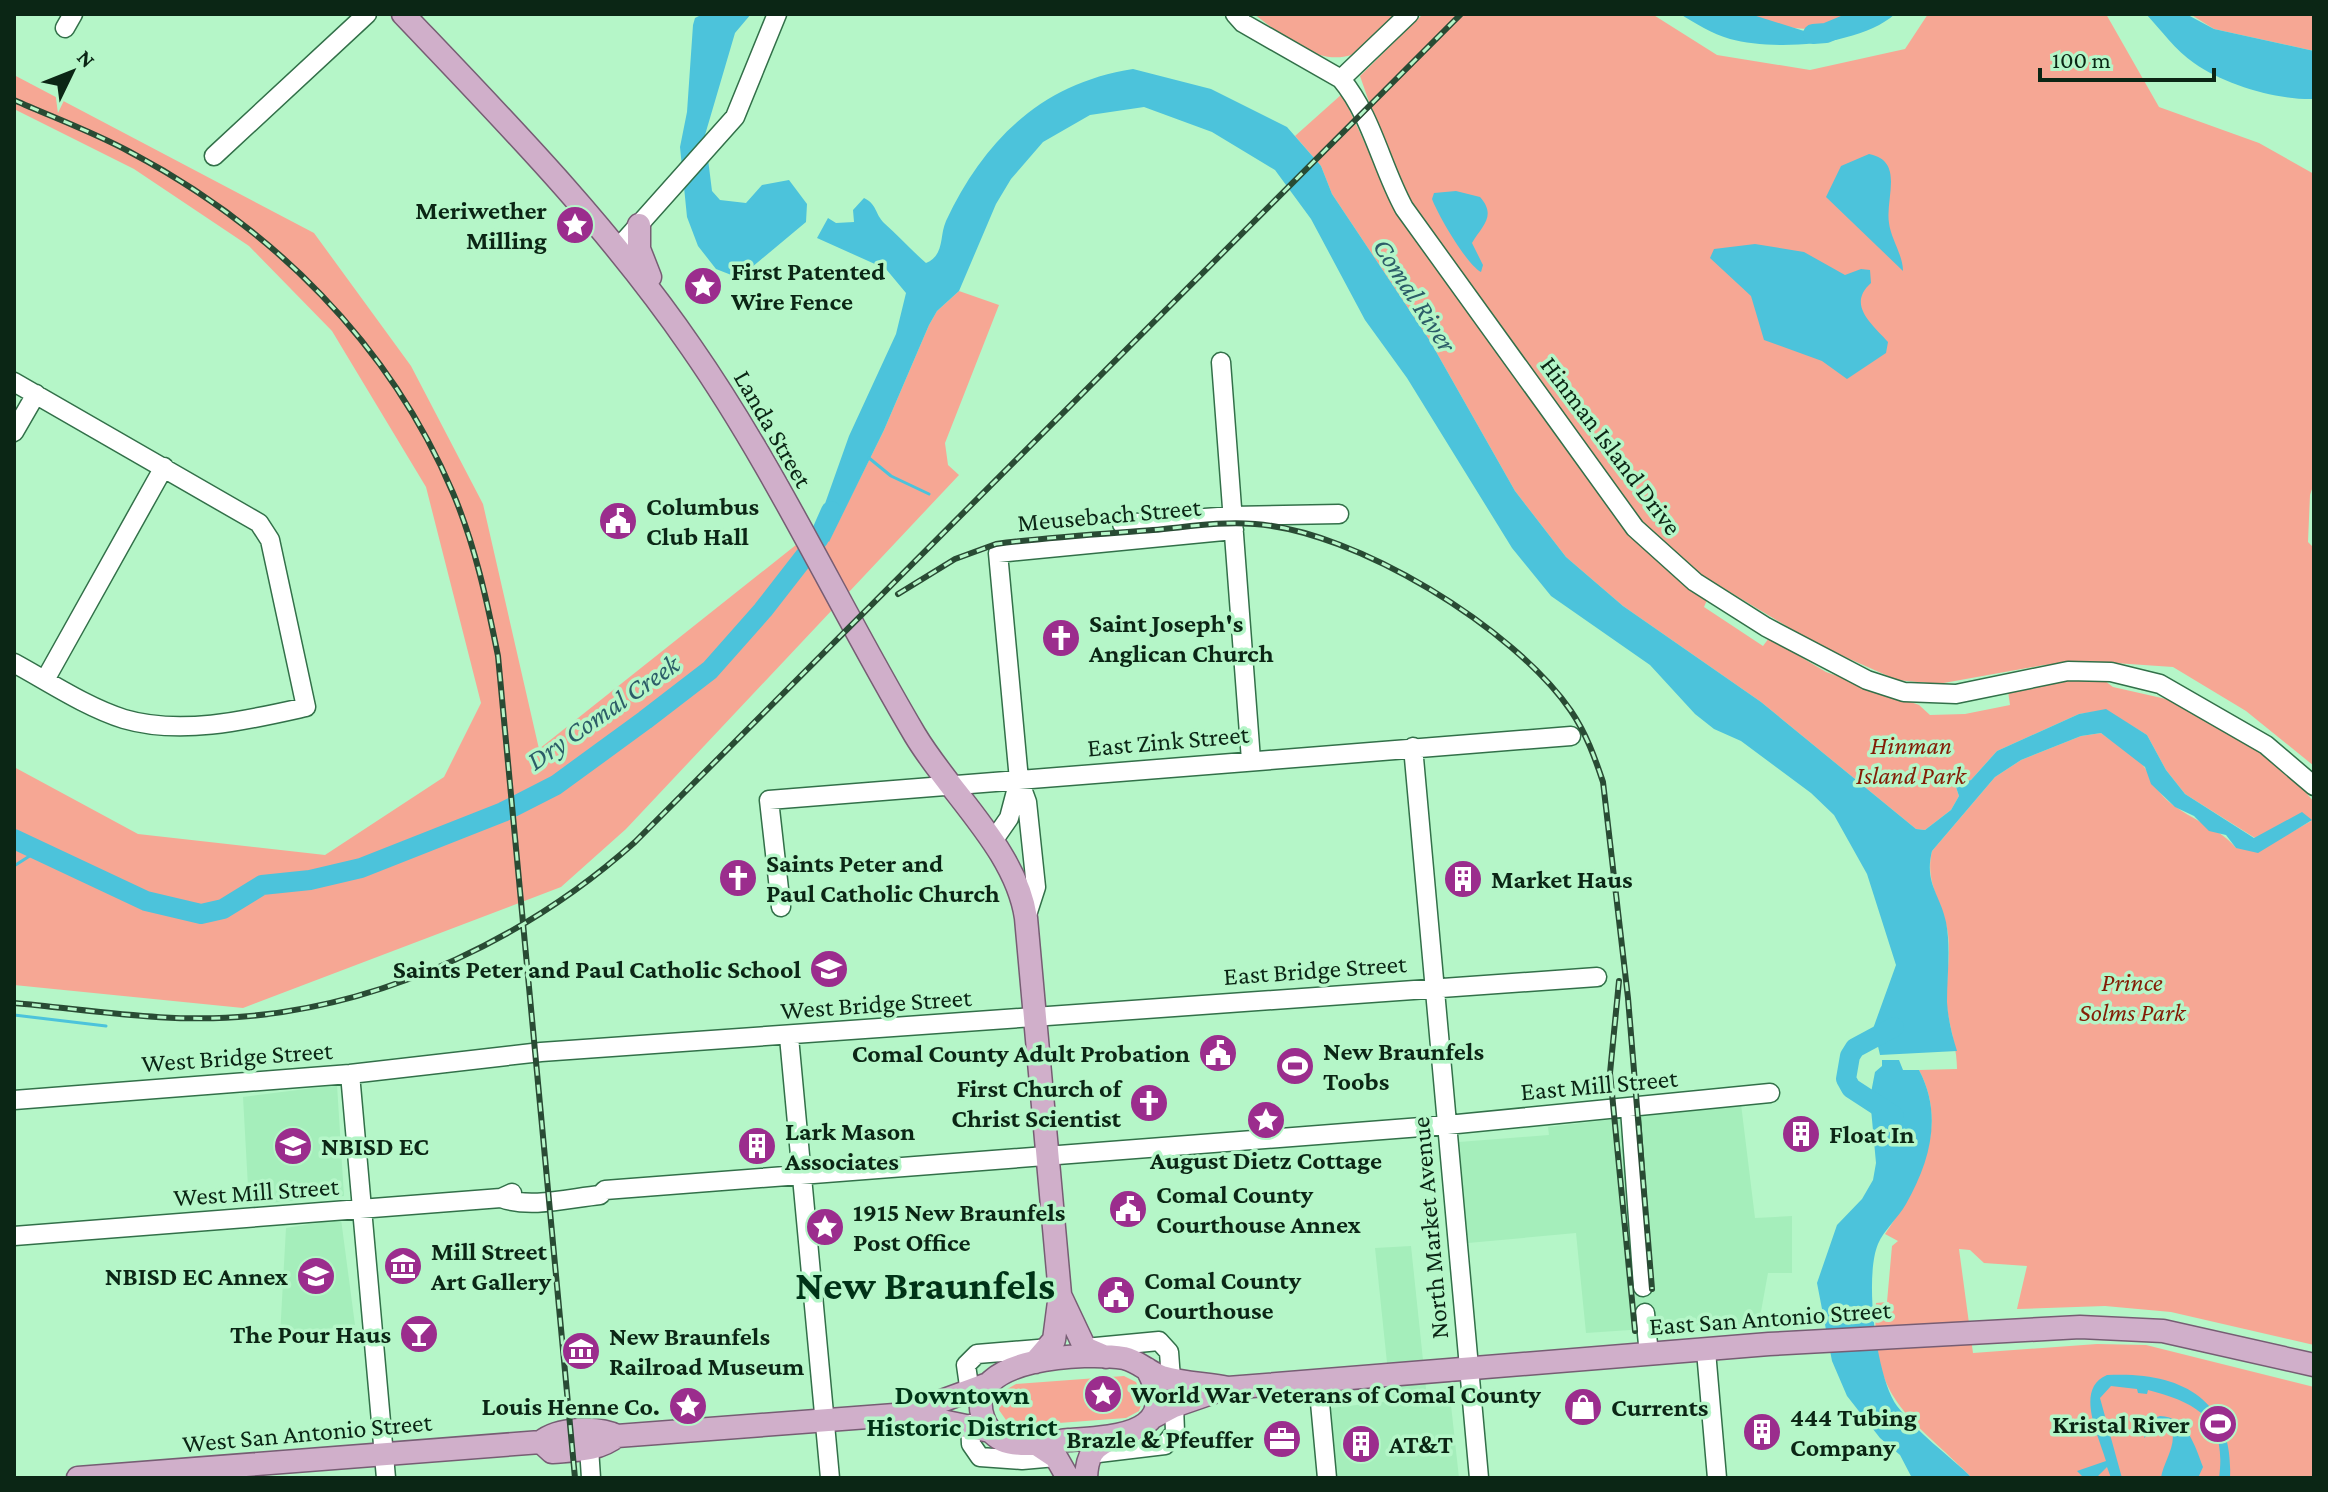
<svg xmlns="http://www.w3.org/2000/svg" width="2328" height="1492" viewBox="0 0 2328 1492" font-family="'Crimson Pro',serif">
	<style>
		.built { fill: #a5eebb }
		.green { fill: #f6a794 }
		.water { fill: #4cc3db }
		.lines { fill: none; stroke-linecap: round; stroke-linejoin: round }
		.stream { stroke: #4cc3db; stroke-width: 3 }
		.river { stroke: #4cc3db; stroke-width: 20 }
		.minor-casing { stroke: #327049; stroke-width: 21 }
		.major-casing { stroke: #765d73; stroke-width: 25 }
		.minor { stroke: #fff; stroke-width: 18 }
		.major { stroke: #d0afca; stroke-width: 22 }
		.rail-casing { stroke: #294b34; stroke-width: 6 }
		.rail { stroke: #b5f6c8; stroke-width: 3; stroke-dasharray: 9; stroke-linecap: butt }
		.labels { text-anchor: middle; dominant-baseline: central; stroke-width: 7; stroke-linejoin: round; paint-order: stroke }
		.poi-label { font-size: 26px; font-weight: bold; fill: #0b2615; stroke: #b5f6c8; text-anchor: start }
		.street-label { font-size: 26px; fill: #0b2615; stroke: #b5f6c8 }
		.park-label { font-size: 26px; font-style: italic; fill: #831d06; stroke: #b5f6c8 }
		.water-label { font-size: 28px; font-style: italic; fill: #2c5d68; stroke: #b5f6c8 }
		.neighbourhood-label { font-size: 28px; font-weight: bold; fill: #003317; stroke: #b5f6c8 }
		.town-label { font-size: 42px; font-weight: bold; fill: #003317; stroke: #b5f6c8 }
	</style>
	<rect width="100%" height="100%" fill="#b5f6c8"/>
	<path class="built" d="M337 1085 344 1196 249 1205 243 1097Z
		M1741 1104 1755 1218 1792 1216V1273H1768L1758 1328 1732 1323 1586 1333 1576 1233 1468 1243 1459 1142 1549 1135 1548 1127Z
		M341 1219 355 1325 280 1336 286 1228Z
		M1411 1246 1427 1398 1450 1396 1459 1478H1337L1331 1408 1391 1401 1375 1248Z"/>
	<path class="green" d="M1254 14H1396C1387 24 1377 39 1366 47 1327 76 1285 37 1254 14Z
		M1423 14H1652L1717 55 1810 70 1905 49 1928 14H2106L2159 107 2259 143 2314 174V483L2310 495 2308 542 2314 548V766L2246 711 2173 667 2100 662 2044 665 1938 684 1897 680 1818 645 1685 565 1651 537 1410 206 1393 171 1360 76Z
		M1745 14H1868C1830 37 1784 31 1745 14Z
		M2190 14H2314V51L2214 29Z
		M14 75 314 233 411 366 483 504 539 749 816 529 829 541 884 430 929 325 937 311 959 291 999 305 945 443 948 465 959 475 626 829 561 887 243 1008 14 985V767L138 834 325 855 444 777 481 703 426 487 332 331 249 246 134 169 14 109Z
		M1342 94 1396 210 1629 532 1659 563 1707 600 1704 607 1763 646 1769 638 1826 672 1919 705 1930 715 1965 714 2010 705 2008 691 2067 679 2101 678 2113 687 2166 699 2254 745 2292 776 2314 802V1345L2171 1312 2105 1306 2017 1309 2027 1266 1984 1263 1970 1250 1959 1249 1973 1353 2097 1344 2146 1345 2314 1387V1478H1972C1910 1415 1870 1402 1876 1303L1887 1302 1892 1246 1898 1241 1885 1234C1918 1185 1950 1128 1919 1070L1957 1069C1957 1048 1950 1029 1947 1008 1945 984 1951 958 1948 934 1944 904 1924 884 1932 851L1995 777 2021 760 2081 736 2101 733C2114 743 2136 755 2145 768 2155 784 2158 795 2176 807 2195 821 2222 830 2236 848L2290 833 2311 821 2302 813 2255 838 2185 794 2166 770 2147 735 2106 710 2079 714 1997 751 1971 780 1966 782 1959 779 1955 784 1959 796 1951 810 1925 830 1916 829 1761 702 1623 606 1566 557 1515 491 1430 341 1332 194 1321 166 1295 136Z
		M1124 1376 1136 1382 1143 1399 1139 1411 1126 1418 1018 1426 1006 1420 999 1410 1002 1392 1016 1384Z"/>
	<path class="water" d="M703 14H751L735 33 705 135 712 191 720 200 746 203 762 185 789 180 807 204 806 222 739 278 716 269 698 246 687 217 680 147 687 112 693 25 695 18Z
		M1680 14H1750L1804 31 1853 27 1870 14H1895C1859 46 1775 51 1730 39 1712 34 1695 23 1680 14Z
		M2146 14H2186L2214 29 2314 51V99C2277 100 2225 85 2194 63 2176 51 2161 30 2146 14Z
		M1133 69 1211 89 1287 127 1321 166 1332 194 1430 341 1515 491 1566 557 1623 606 1761 702 1916 829 1925 830 1951 810 1959 796 1955 784 1959 779 1966 782 1971 780 1997 751 2079 714 2106 709 2147 735 2166 770 2185 794 2254 838 2302 812 2312 820 2258 853 2236 848 2226 835 2209 831 2194 816 2175 807 2151 784 2145 767 2101 733 2081 736 2021 760 1995 777 1932 851C1924 883 1940 894 1946 922 1951 948 1947 976 1947 1002 1948 1019 1952 1035 1957 1051L1880 1055 1877 1042 1870 1037 1896 965 1867 874 1834 815 1811 793 1741 741 1714 729 1695 714 1650 665 1551 596 1512 548 1407 378 1365 320 1311 219 1275 170 1212 132 1144 107 1090 115 1043 142 1011 179 996 204 959 291 937 311 929 325 884 430 829 542 816 529 849 436 896 334 906 293 886 269 817 238 828 218 836 223 854 222 853 210 864 198C877 204 875 214 884 223 899 236 911 250 926 263 945 255 939 237 946 221 984 140 1042 83 1133 69Z
		M1869 154C1905 161 1885 198 1889 223 1891 239 1903 255 1903 271L1826 197 1841 166Z
		M1456 191 1480 197C1497 216 1482 226 1472 243L1483 265 1481 272C1467 265 1438 215 1432 199L1434 193Z
		M1755 244 1804 252 1845 275 1861 269 1870 270 1871 283C1846 305 1873 325 1888 342L1886 353 1847 379 1822 361 1764 340 1751 296 1710 258 1714 249Z
		M1882 1060H1899L1903 1070H1919C1943 1115 1930 1162 1906 1204 1898 1218 1884 1230 1878 1244 1864 1277 1876 1377 1897 1406 1917 1433 1948 1454 1972 1478H1912L1900 1455 1880 1438 1847 1396 1832 1361 1817 1283 1837 1225 1862 1199 1873 1180 1876 1163 1870 1098 1875 1072 1882 1066Z
		M2107 1375C2181 1371 2234 1399 2230 1478H2219C2227 1419 2198 1403 2148 1390L2147 1394 2138 1393 2137 1389 2111 1386 2100 1398 2122 1478H2111L2107 1467 2096 1478H2084L2077 1471 2106 1461C2099 1436 2074 1389 2107 1375Z
		M2160 1416C2187 1417 2195 1446 2203 1467L2198 1478H2161C2163 1460 2186 1433 2162 1422L2144 1438 2147 1420Z"/>
	<g class="lines">
		<path class="stream" d="M869 458 891 476 929 494
			M14 866 39 850
			M14 1015 106 1026"/>
		<path class="river" d="M1813 34 1826 33 1872 14
			M14 839 146 901 201 914 223 909 262 885 310 880 361 868 503 812 556 785 645 720 710 670 763 610 819 538 831 511
			M1894 1027 1855 1048 1850 1056 1846 1079 1851 1088 1894 1116"/>
		<defs>
			<path id="minor" d="M1235 14 1243 23 1341 79 1409 14
				M65 28 73 14
				M1341 79C1372 116 1381 166 1404 208L1635 528 1695 582 1766 627 1867 680 1904 692 1956 694 2068 671 2111 672 2160 684 2266 745 2314 786
				M214 156 367 14
				M619 247 735 117 777 14
				M1221 362 1251 760
				M14 382 259 523 270 540 306 707C248 720 182 736 124 719 86 707 49 682 14 663
				M14 432 36 394
				M1122 524 1232 516 1339 514
				M45 680 164 467
				M1413 747 1479 1478
				M993 841 1009 818 1019 780
				M781 907 769 800 1571 736
				M1026 918 1036 887 1027 802 1019 780 998 553 1234 530
				M789 1037 830 1478
				M350 1074 386 1478
				M14 1100 350 1074 541 1052 1597 977
				M1630 1109 1643 1287
				M501 1198C530 1209 570 1198 600 1195L605 1190 1447 1125 1770 1093
				M14 1236 501 1198 512 1193
				M1645 1313 1649 1355
				M1085 1348 1159 1341 1169 1352 1171 1379
				M1706 1351 1717 1478
				M1318 1381 1327 1478
				M970 1393 966 1365 977 1354 1050 1348
				M970 1424 971 1444 980 1457 1022 1460 1056 1457
				M589 1448 591 1478
				M1090 1454 1165 1445 1175 1432 1174 1406"/>
			<path id="major" d="M403 14C504 120 608 226 691 347 776 469 839 607 915 735 951 795 1016 850 1026 918L1060 1294 1054 1340 1035 1362
				M639 225V249L650 277
				M1060 1295 1085 1348 1106 1357
				M1147 1369C1183 1435 1114 1437 1069 1440 1049 1442 1021 1448 1002 1440 993 1435 986 1427 983 1417 962 1356 1089 1352 1124 1358 1138 1361 1148 1372 1162 1377 1183 1383 1207 1384 1228 1388L1769 1344 2080 1327 2163 1331 2314 1365
				M914 1411 988 1384
				M1153 1417 1174 1406 1223 1389
				M541 1442 552 1452C575 1450 598 1451 617 1436L908 1414 990 1431
				M1035 1443 1056 1457 1068 1478
				M78 1478 541 1442C558 1428 598 1426 617 1436
				M1086 1478C1087 1455 1093 1446 1114 1438"/>
		</defs>
		<use href="#minor" class="minor-casing"/>
		<use href="#major" class="major-casing"/>
		<use href="#minor" class="minor"/>
		<use href="#major" class="major"/>
		<defs>
			<path id="rail" d="M14 100C52 117 93 132 130 152 272 227 390 344 453 493 475 545 487 601 498 656L575 1478
				M898 594 955 559 996 544C1048 537 1101 534 1153 530 1187 527 1222 521 1255 524 1356 531 1514 628 1571 711 1586 733 1595 758 1603 782L1628 998 1652 1289
				M1619 981 1610 1073 1635 1331
				M14 1003C92 1010 171 1024 250 1016 391 1003 530 936 635 842L1461 14"/>
		</defs>
		<use href="#rail" class="rail-casing"/>
		<use href="#rail" class="rail"/>
	</g>
	<defs>
		<symbol id="sight-disc" viewBox="-11 -11 22 22"><circle r="9.5" fill="#9b2d8d" stroke="#b5f6c8"/><path d="M0-6L1.8-2.2L6-1.7L2.9 1.2L3.7 5.4L0 3.3L-3.7 5.4L-2.9 1.2L-6-1.7L-1.8-2.2Z" fill="#fff"/></symbol>
		<symbol id="civic-disc" viewBox="-11 -11 22 22"><circle r="9.5" fill="#9b2d8d" stroke="#b5f6c8"/><path d="M-.6-6.5H3V-4.5H.6V-3L4-1V1h2V6H-6V1h2V-1L-.6-3ZM-1.2 2.5V6h2.4V2.5Z" fill="#fff"/></symbol>
		<symbol id="church-disc" viewBox="-11 -11 22 22"><circle r="9.5" fill="#9b2d8d" stroke="#b5f6c8"/><path d="M-1.2-6h2.4v3.5h3.3v2.4h-3.3V6h-2.4V-.1h-3.3v-2.4h3.3Z" fill="#fff"/></symbol>
		<symbol id="building-disc" viewBox="-11 -11 22 22"><circle r="9.5" fill="#9b2d8d" stroke="#b5f6c8"/><path d="M-4-6H4V6H1V3H-1V6H-4ZM-2.5-4.3h1.7v1.8h-1.7ZM.8-4.3h1.7v1.8H.8ZM-2.5-1h1.7V.8h-1.7ZM.8-1h1.7V.8H.8Z" fill="#fff"/></symbol>
		<symbol id="school-disc" viewBox="-11 -11 22 22"><circle r="9.5" fill="#9b2d8d" stroke="#b5f6c8"/><path d="M0-5L7-2L0 1L-7-2ZM-4 1L0 2.5L4 1V4Q0 6-4 4Z" fill="#fff"/></symbol>
		<symbol id="stadium-disc" viewBox="-11 -11 22 22"><circle r="9.5" fill="#9b2d8d" stroke="#b5f6c8"/><path d="M0-5a6.5 5 0 1 0 0 10a6.5 5 0 1 0 0-10ZM-3.5-1.8h7v3.6h-7Z" fill="#fff"/></symbol>
		<symbol id="museum-disc" viewBox="-11 -11 22 22"><circle r="9.5" fill="#9b2d8d" stroke="#b5f6c8"/><path d="M0-6L6-3V-2H-6V-3ZM-5-1h2V3h-2ZM-1-1h2V3h-2ZM3-1h2V3H3ZM-6 4H6V6H-6Z" fill="#fff"/></symbol>
		<symbol id="bar-disc" viewBox="-11 -11 22 22"><circle r="9.5" fill="#9b2d8d" stroke="#b5f6c8"/><path d="M-6-5H6L.8 .8V4.5H3.5V6h-7V4.5H-.8V.8Z" fill="#fff"/></symbol>
		<symbol id="shop-disc" viewBox="-11 -11 22 22"><circle r="9.5" fill="#9b2d8d" stroke="#b5f6c8"/><path d="M-5-2.5h2.3a2.7 3.5 0 0 1 5.4 0H5L5.5 6h-11ZM-1.5-2.5h3a1.5 2.3 0 0 0-3 0Z" fill="#fff"/></symbol>
		<symbol id="office-disc" viewBox="-11 -11 22 22"><circle r="9.5" fill="#9b2d8d" stroke="#b5f6c8"/><path d="M-6-3h4V-5.5h4V-3h4V5H-6ZM-1-4.5V-3h2v-1.5ZM-6 0V1H6V0Z" fill="#fff"/></symbol>
	</defs>
	<g fill-rule="evenodd">
		<use href="#sight-disc" x="553" y="203" width="44" height="44"/>
		<use href="#sight-disc" x="681" y="264" width="44" height="44"/>
		<use href="#civic-disc" x="596" y="499" width="44" height="44"/>
		<use href="#church-disc" x="1039" y="616" width="44" height="44"/>
		<use href="#church-disc" x="716" y="856" width="44" height="44"/>
		<use href="#building-disc" x="1441" y="857" width="44" height="44"/>
		<use href="#school-disc" x="807" y="947" width="44" height="44"/>
		<use href="#civic-disc" x="1196" y="1031" width="44" height="44"/>
		<use href="#stadium-disc" x="1273" y="1044" width="44" height="44"/>
		<use href="#church-disc" x="1127" y="1081" width="44" height="44"/>
		<use href="#sight-disc" x="1244" y="1098" width="44" height="44"/>
		<use href="#building-disc" x="1779" y="1112" width="44" height="44"/>
		<use href="#school-disc" x="271" y="1124" width="44" height="44"/>
		<use href="#building-disc" x="735" y="1124" width="44" height="44"/>
		<use href="#civic-disc" x="1106" y="1187" width="44" height="44"/>
		<use href="#sight-disc" x="803" y="1205" width="44" height="44"/>
		<use href="#museum-disc" x="381" y="1244" width="44" height="44"/>
		<use href="#school-disc" x="294" y="1254" width="44" height="44"/>
		<use href="#civic-disc" x="1094" y="1273" width="44" height="44"/>
		<use href="#bar-disc" x="397" y="1312" width="44" height="44"/>
		<use href="#museum-disc" x="559" y="1329" width="44" height="44"/>
		<use href="#sight-disc" x="1081" y="1372" width="44" height="44"/>
		<use href="#sight-disc" x="666" y="1384" width="44" height="44"/>
		<use href="#shop-disc" x="1561" y="1385" width="44" height="44"/>
		<use href="#stadium-disc" x="2196" y="1402" width="44" height="44"/>
		<use href="#building-disc" x="1740" y="1410" width="44" height="44"/>
		<use href="#office-disc" x="1260" y="1417" width="44" height="44"/>
		<use href="#building-disc" x="1339" y="1422" width="44" height="44"/>
	</g>
	<g class="labels">
		<g class="poi-label">
			<text x="547" y="210" text-anchor="end">Meriwether<tspan x="547" dy="30">Milling</tspan></text>
			<text x="731" y="271">First Patented<tspan x="731" dy="30">Wire Fence</tspan></text>
			<text x="646" y="506">Columbus<tspan x="646" dy="30">Club Hall</tspan></text>
			<text x="1089" y="623">Saint Joseph's<tspan x="1089" dy="30">Anglican Church</tspan></text>
			<text x="766" y="863">Saints Peter and<tspan x="766" dy="30">Paul Catholic Church</tspan></text>
			<text x="1491" y="879">Market Haus</text>
			<text x="801" y="969" text-anchor="end">Saints Peter and Paul Catholic School</text>
			<text x="1323" y="1051">New Braunfels<tspan x="1323" dy="30">Toobs</tspan></text>
			<text x="1190" y="1053" text-anchor="end">Comal County Adult Probation</text>
			<text x="1121" y="1088" text-anchor="end">First Church of<tspan x="1121" dy="30">Christ Scientist</tspan></text>
			<text x="785" y="1131">Lark Mason<tspan x="785" dy="30">Associates</tspan></text>
			<text x="1829" y="1134">Float In</text>
			<text x="321" y="1146">NBISD EC</text>
			<text x="1266" y="1160" text-anchor="middle">August Dietz Cottage</text>
			<text x="1156" y="1194">Comal County<tspan x="1156" dy="30">Courthouse Annex</tspan></text>
			<text x="853" y="1212">1915 New Braunfels<tspan x="853" dy="30">Post Office</tspan></text>
			<text x="431" y="1251">Mill Street<tspan x="431" dy="30">Art Gallery</tspan></text>
			<text x="288" y="1276" text-anchor="end">NBISD EC Annex</text>
			<text x="1144" y="1280">Comal County<tspan x="1144" dy="30">Courthouse</tspan></text>
			<text x="391" y="1334" text-anchor="end">The Pour Haus</text>
			<text x="609" y="1336">New Braunfels<tspan x="609" dy="30">Railroad Museum</tspan></text>
			<text x="1131" y="1394">World War Veterans of Comal County</text>
			<text x="660" y="1406" text-anchor="end">Louis Henne Co.</text>
			<text x="1611" y="1407">Currents</text>
			<text x="1790" y="1417">444 Tubing<tspan x="1790" dy="30">Company</tspan></text>
			<text x="2190" y="1424" text-anchor="end">Kristal River</text>
			<text x="1254" y="1439" text-anchor="end">Brazle &amp; Pfeuffer</text>
			<text x="1389" y="1444">AT&amp;T</text>
		</g>
		<g class="street-label">
			<text transform="translate(773 429) rotate(60)">Landa Street</text>
			<text transform="translate(1611 446) rotate(53)">Hinman Island Drive</text>
			<text transform="translate(1109 515) rotate(-5)">Meusebach Street</text>
			<text transform="translate(1168 741) rotate(-5)">East Zink Street</text>
			<text transform="translate(1315 970) rotate(-4)">East Bridge Street</text>
			<text transform="translate(876 1004) rotate(-4)">West Bridge Street</text>
			<text transform="translate(237 1057) rotate(-4)">West Bridge Street</text>
			<text transform="translate(1599 1085) rotate(-5)">East Mill Street</text>
			<text transform="translate(256 1192) rotate(-4)">West Mill Street</text>
			<text transform="translate(1430 1228) rotate(-95)">North Market Avenue</text>
			<text transform="translate(1770 1318) rotate(-4)">East San Antonio Street</text>
			<text transform="translate(307 1433) rotate(-5)">West San Antonio Street</text>
		</g>
		<g class="park-label">
			<text x="1911" y="745">Hinman<tspan x="1911" dy="30">Island Park</tspan></text>
			<text x="2132" y="982">Prince<tspan x="2132" dy="30">Solms Park</tspan></text>
		</g>
		<g class="water-label">
			<text transform="translate(1415 295) rotate(57)">Comal River</text>
			<text transform="translate(603 712) rotate(-35)">Dry Comal Creek</text>
		</g>
		<g class="neighbourhood-label">
			<text x="962" y="1394">Downtown<tspan x="962" dy="32">Historic District</tspan></text>
		</g>
		<g class="town-label">
			<text x="925" y="1284">New Braunfels</text>
		</g>
	</g>
	<rect width="2328" height="1492" fill="none" stroke="#0b2615" stroke-width="32"/>
	<g transform="translate(72 72) rotate(47)" stroke="#b5f6c8" stroke-width="6" paint-order="stroke">
	<path d="M0-6L14 30L0 20L-14 30Z" fill="#0b2615"/>
	<text y="-12" font-size="22" font-weight="bold" text-anchor="middle" fill="#0b2615">N</text>
	</g>
	<path d="M2040 68v12h174v-12" fill="none" stroke="#0b2615" stroke-width="4"/>
	<text x="2052" y="68" font-size="24" fill="#0b2615" stroke="#b5f6c8" stroke-width="6" paint-order="stroke">100 m</text>
</svg>
